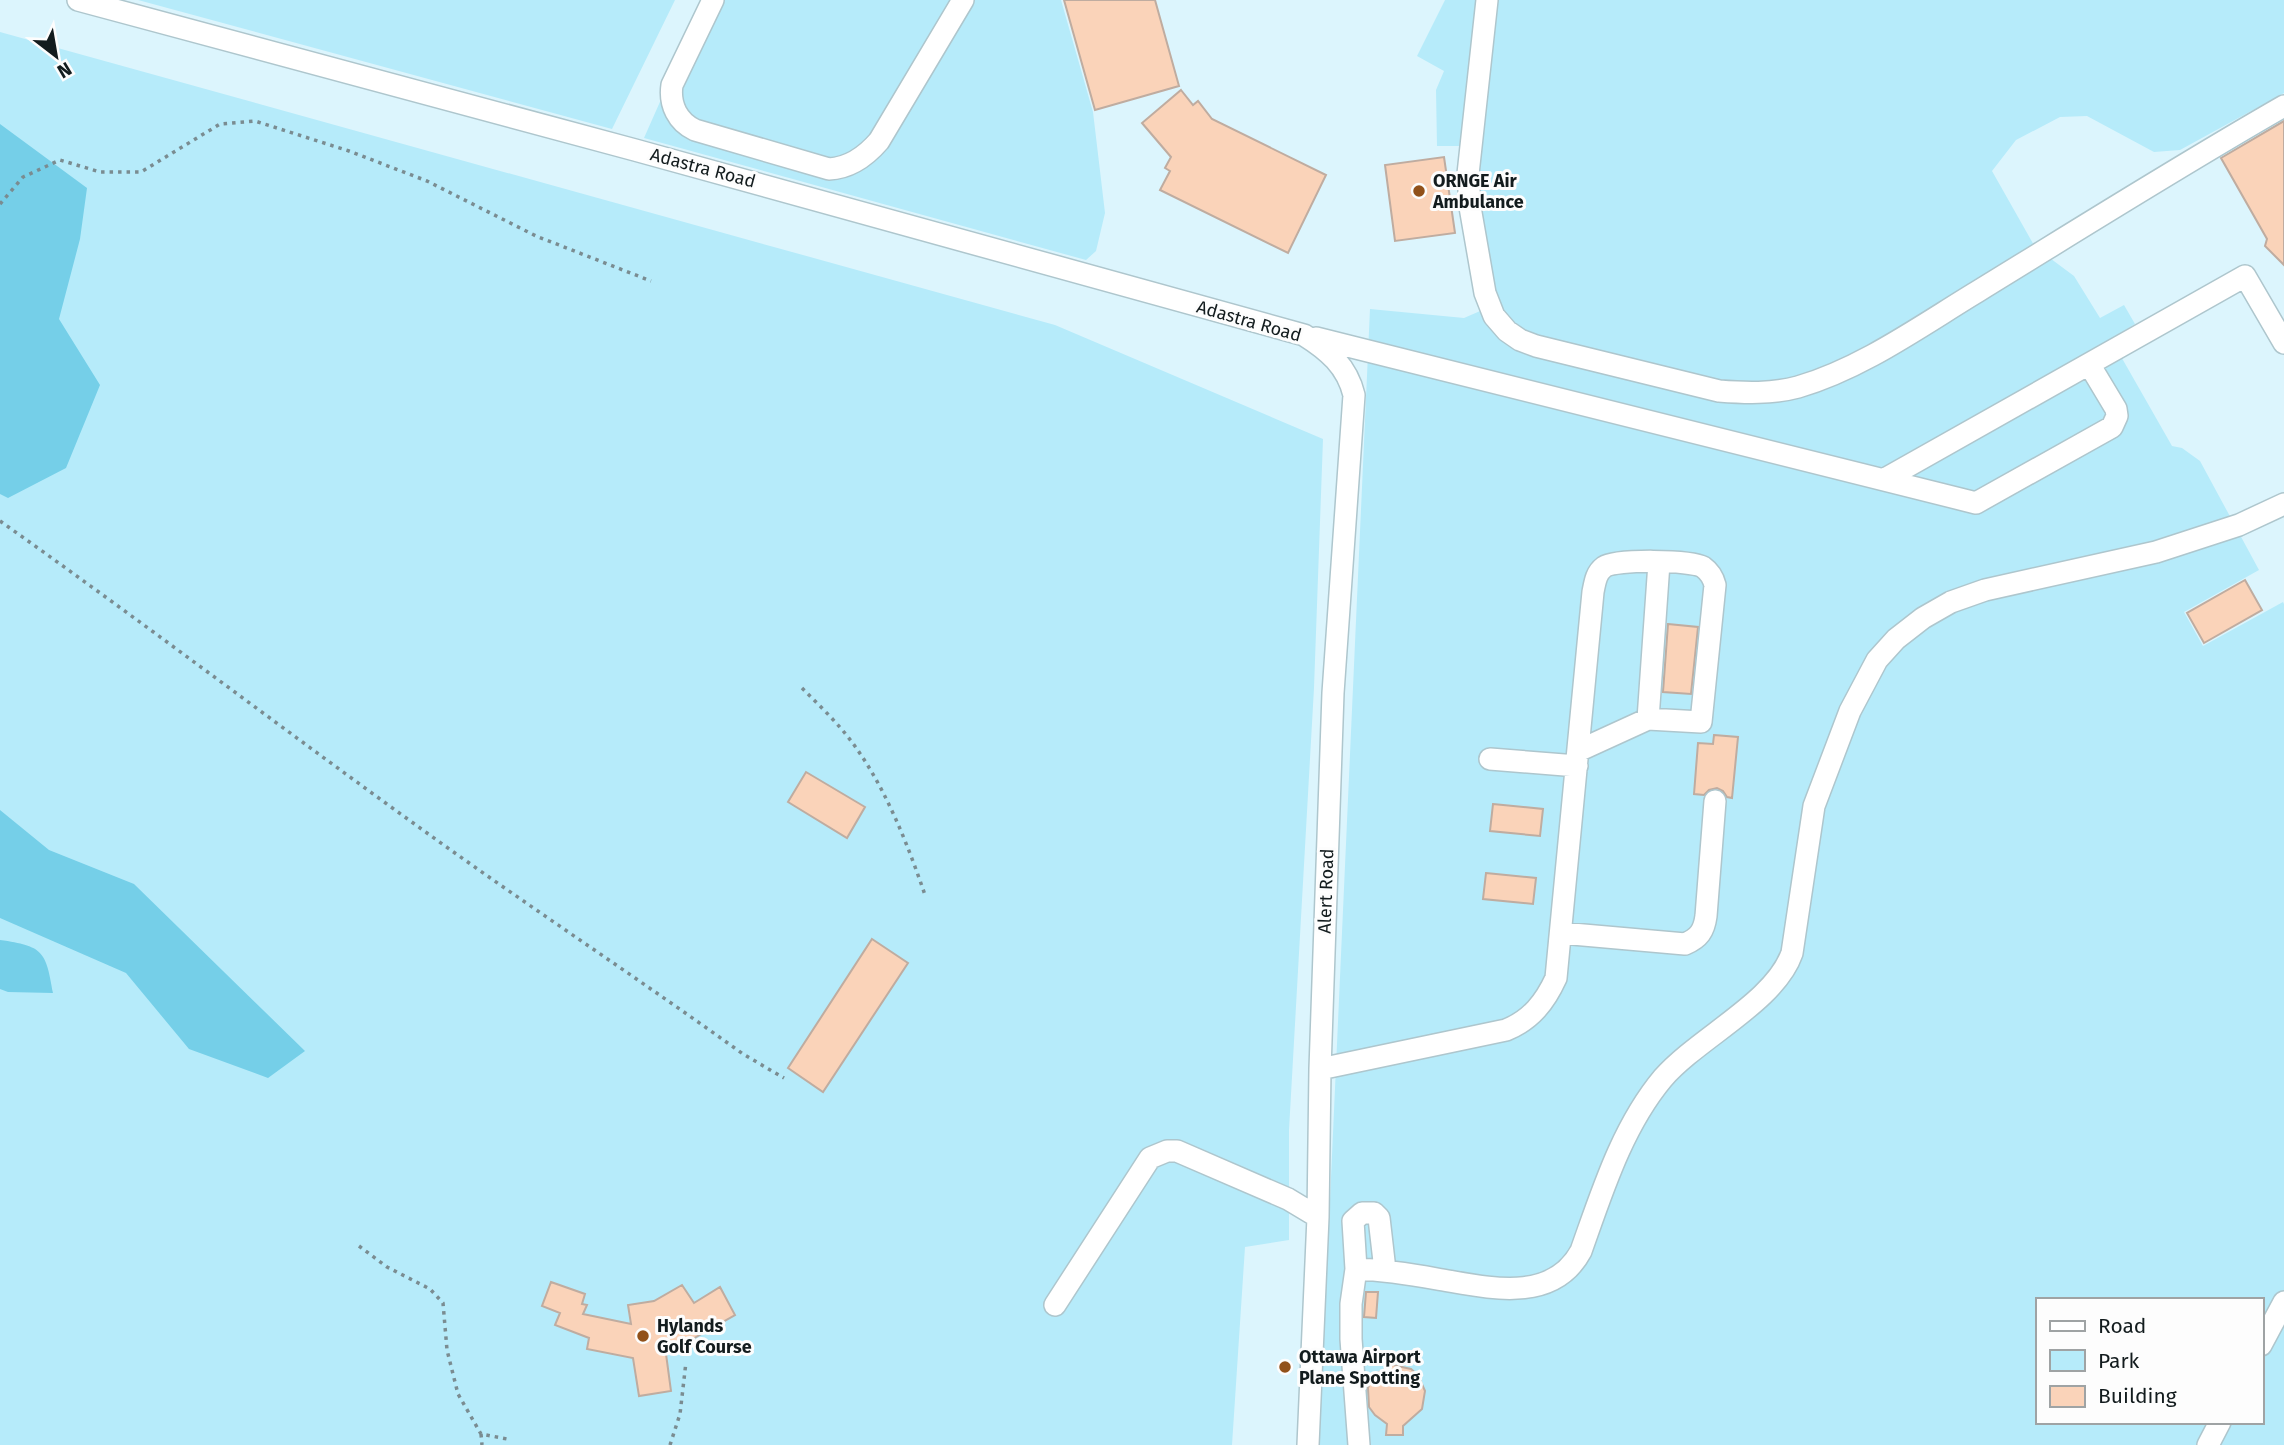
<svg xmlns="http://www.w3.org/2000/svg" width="2284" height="1445" viewBox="0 0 2284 1445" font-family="'Fira Sans',sans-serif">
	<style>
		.green { fill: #b6ebfa; fill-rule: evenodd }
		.forest { fill: #75cfe8 }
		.building { fill: #fad3b9; stroke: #bfaca0; stroke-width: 2 }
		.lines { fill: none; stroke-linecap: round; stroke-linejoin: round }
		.minor-casing { stroke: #aec6cd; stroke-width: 24 }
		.path { stroke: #7a8c91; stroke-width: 3.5; stroke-dasharray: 3.5 5; stroke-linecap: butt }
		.minor { stroke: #fff; stroke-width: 21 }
		.poi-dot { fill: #91511a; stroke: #fdfdfd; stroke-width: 2.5 }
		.labels { text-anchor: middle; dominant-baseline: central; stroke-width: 6; stroke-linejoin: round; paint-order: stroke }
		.street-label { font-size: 18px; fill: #131c1e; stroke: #fdfdfd }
		.poi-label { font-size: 18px; font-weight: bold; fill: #131c1e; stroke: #fdfdfd; text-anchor: start }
	</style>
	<rect width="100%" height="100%" fill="#dcf5fd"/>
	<path class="green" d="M138 0H675L612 129Z
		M705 0H1061L1093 112 1105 213 1096 251 1086 260 644 138Z
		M1445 0H2284V93L2180 150 2154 152 2087 116 2060 117 2016 140 1992 171 2035 247 2074 276 2100 318 2124 305 2135 324 2111 339 2172 446 2182 448 2200 461 2259 570 2184 612 2203 646 2283 602 2284 604V1445H1319L1370 309 1464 318 1494 305 1478 191 1459 146H1437L1436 90 1444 71 1417 56ZM2037 1300H2261V1422H2037Z
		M0 32 1055 325 1323 439 1314 688 1289 1130V1240L1245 1247 1232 1445H0Z"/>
	<path class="forest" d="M0 124 87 188 80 239 59 319 100 385 66 468 8 498 0 494Z
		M0 810 49 850 134 884 305 1051 268 1078 189 1049 126 973 0 918Z
		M0 940C43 946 46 951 53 993L8 992 0 989Z"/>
	<path class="building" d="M1064 0H1155L1179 86 1095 110Z
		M1181 90 1193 105 1198 101 1212 119 1326 175 1288 253 1160 190 1170 171 1165 168 1171 157 1142 123Z
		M2284 121V265L2265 246 2267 239 2221 158Z
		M1444 157 1455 233 1395 241 1385 165Z
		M2245 580 2262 610 2204 643 2187 613Z
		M1668 624 1698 627 1691 694 1663 692Z
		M1714 735 1738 737 1732 798 1727 797 1723 791 1717 788 1709 790 1704 795 1694 794 1698 743 1713 744Z
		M806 772 865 807 847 838 788 802Z
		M1493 804 1543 809 1540 836 1490 831Z
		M1486 873 1536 878 1533 904 1483 899Z
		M872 939 908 963 823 1092 788 1068Z
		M551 1282 585 1294 582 1304 587 1305 583 1314 631 1324 628 1305 654 1301 682 1285 694 1303 720 1287 735 1315 666 1354 671 1391 639 1396 633 1358 587 1349 589 1338 555 1325 560 1313 542 1306Z
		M1366 1292H1378L1376 1318 1364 1317Z
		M1393 1365 1411 1369 1418 1375 1425 1391 1422 1409 1403 1426V1435H1386L1387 1424 1375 1415 1369 1407 1368 1388 1371 1380 1377 1373Z"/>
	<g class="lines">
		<defs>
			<path id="minor" d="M78 0 635 150 1304 335C1328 350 1347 366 1354 395L1333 693 1320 1069 1318 1217 1308 1445
				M713 0 672 85C669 105 678 122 695 130L829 169C850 168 866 156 879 141L963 0
				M1487 0 1468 174 1470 207 1485 293 1494 316 1507 331 1520 340 1536 346 1719 391C1745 393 1772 394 1798 387 1863 368 1922 325 1980 290 2081 228 2181 165 2284 106
				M1316 338 1976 503 2112 427 2117 416 2116 409 2089 364
				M1885 479 2245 276 2284 343
				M1648 719 1659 563
				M1490 759 1577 766
				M1561 933 1685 944C1699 938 1704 931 1706 916L1715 801
				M1320 1069 1506 1030C1531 1020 1545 1002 1556 978L1593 592C1595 582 1596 573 1604 567 1616 559 1690 560 1703 567 1710 572 1713 577 1715 585L1701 722 1648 719 1578 751
				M1356 1269C1383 1270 1410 1274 1437 1279 1486 1287 1552 1305 1581 1251 1602 1192 1622 1127 1663 1078 1699 1037 1775 1002 1792 953L1814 806 1850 711 1877 660 1896 639 1923 618 1951 602 1985 590 2156 552 2239 525 2284 504
				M1055 1305 1150 1158 1167 1151H1177L1288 1199 1318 1217
				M2261 1345 2284 1302
				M1359 1445 1351 1339V1304L1356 1269 1353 1221 1362 1213H1374L1379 1218 1385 1270
				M2208 1445 2220 1422"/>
		</defs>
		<use href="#minor" class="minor-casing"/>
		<path class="path" d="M0 204 23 177 60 160 100 172H141L220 124 255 121 349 151 427 181 536 236 651 281
			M0 521C144 623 284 730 427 833 531 908 639 979 743 1054L784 1078
			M802 688C822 708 843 728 859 752 888 794 909 848 925 895
			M359 1246 387 1267 430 1289 443 1303 447 1350 458 1394 481 1434 507 1439
			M481 1434 482 1445
			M670 1445 680 1414 686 1362"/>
		<use href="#minor" class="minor"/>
	</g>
	<g class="poi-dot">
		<circle cx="1419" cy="191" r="7"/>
		<circle cx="643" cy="1336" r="7"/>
		<circle cx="1285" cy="1367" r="7"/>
	</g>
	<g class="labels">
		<g class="street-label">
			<text transform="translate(703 168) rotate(15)">Adastra Road</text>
			<text transform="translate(1249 321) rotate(16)">Adastra Road</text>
			<text transform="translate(1326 891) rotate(-88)">Alert Road</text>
		</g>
		<g class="poi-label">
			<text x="1433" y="181">ORNGE Air<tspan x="1433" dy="21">Ambulance</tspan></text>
			<text x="657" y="1326">Hylands<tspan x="657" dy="21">Golf Course</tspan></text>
			<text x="1299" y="1357">Ottawa Airport<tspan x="1299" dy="21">Plane Spotting</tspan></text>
		</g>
	</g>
	<rect x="2036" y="1298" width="228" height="126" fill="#fdfdfd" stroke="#9fa3a4" stroke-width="2"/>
	<rect x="2050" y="1321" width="35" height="10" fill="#ffffff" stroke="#9fa3a4" stroke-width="2"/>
	<text x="2098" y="1333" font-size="21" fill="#131c1e">Road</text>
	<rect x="2050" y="1350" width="35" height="21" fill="#b6ebfa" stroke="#9fa3a4" stroke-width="2"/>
	<text x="2098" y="1368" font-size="21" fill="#131c1e">Park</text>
	<rect x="2050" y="1386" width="35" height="21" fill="#fad3b9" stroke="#9fa3a4" stroke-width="2"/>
	<text x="2098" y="1403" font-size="21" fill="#131c1e">Building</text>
	<g transform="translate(56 56) rotate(149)" stroke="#fdfdfd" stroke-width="5" paint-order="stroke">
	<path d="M0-5L12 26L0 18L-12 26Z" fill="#131c1e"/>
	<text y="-10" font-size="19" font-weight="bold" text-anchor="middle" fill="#131c1e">N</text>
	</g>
</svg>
